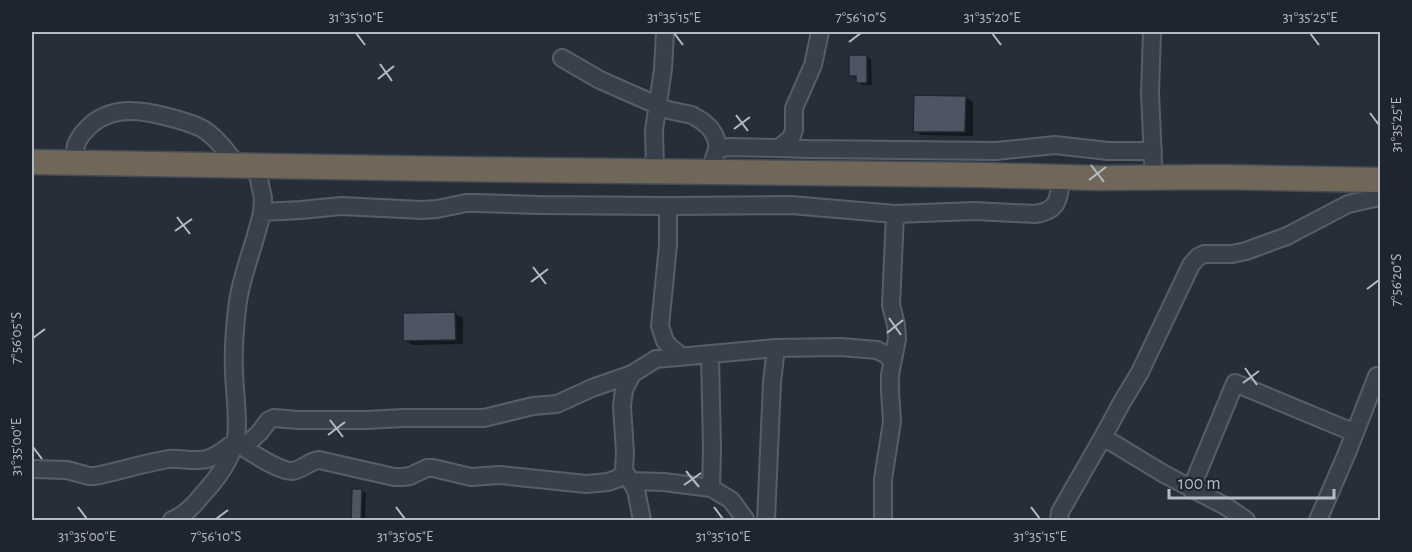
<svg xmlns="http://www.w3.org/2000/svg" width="1412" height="552" viewBox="0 0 1412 552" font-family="'Alegreya Sans',sans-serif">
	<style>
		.shadow { fill: #0007 }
		.building { fill: #4d5563; stroke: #212732; stroke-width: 1.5 }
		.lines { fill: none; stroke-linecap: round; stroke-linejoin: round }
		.minor-casing { stroke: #585e69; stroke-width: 20 }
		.highway-casing { stroke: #454b56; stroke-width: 27 }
		.minor { stroke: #3a404b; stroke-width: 16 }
		.highway { stroke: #706758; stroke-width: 24 }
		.ticks { fill: none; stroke: #b5bbc6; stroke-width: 2 }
		.neatline { fill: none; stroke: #b5bbc6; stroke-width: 2 }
		.ticks-label { font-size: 15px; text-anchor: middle; fill: #b5bbc6 }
	</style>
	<rect width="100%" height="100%" fill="#262e3a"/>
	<path class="shadow" d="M866 56 871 59 872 85H862L858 82V78L850 75Z
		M965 97 973 102V136L922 135 915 131Z
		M455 314 463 318V344L412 345 405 340Z
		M354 490 361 491 366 493 365 520H353Z"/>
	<path class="building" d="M849 55H867V83H856V76H849Z
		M914 95 966 96 965 132H913Z
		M455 312 456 340 403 341V313Z
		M352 489H362L361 520H351Z"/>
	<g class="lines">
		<defs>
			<path id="minor" d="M1152 32 1150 92 1153 162
				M562 58 600 80 668 110 692 115 702 121 710 128 715 136 717 143V149L710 171
				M779 148 808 149 996 151 1055 145 1108 151H1153
				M717 149 728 147 779 148 791 138 794 130V108L813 65 820 32
				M75 163C75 157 75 151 76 145 79 136 86 129 93 123 115 106 142 110 168 117 180 120 192 123 203 129 217 138 227 152 238 166
				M655 171 654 130 663 69 665 32
				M668 206V245L660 326 665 341 670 347 681 356
				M262 212 301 210 341 206 422 210 437 209 466 203H477L538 205 668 206 791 205 895 214 975 211 1035 214C1059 211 1059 198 1061 177
				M710 355 712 449 711 488
				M244 447 260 432 268 421 274 418 298 420H366L403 418H484L533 406 557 404 592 388 632 374
				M32 469 67 470 89 476H95C120 471 144 463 169 459 181 458 195 462 207 459 218 456 226 448 235 442 248 450 277 471 292 471 302 470 309 461 319 460L394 477H403L410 476 427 468H433L471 477 500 475 586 484 608 482 619 478 624 471 625 453 622 406 624 390 632 374 656 359 776 348 841 347 877 350 887 355 892 362
				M627 475 636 490 642 520
				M631 481 664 482 711 488 731 500 745 519
				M1191 489 1235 383 1355 433
				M172 520C185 515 194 505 203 494 217 479 229 462 235 443 240 424 234 390 234 370 233 347 235 324 238 301 243 270 256 241 262 212L263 198 256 166
				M766 520 772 382 776 348
				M883 520V479L892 422 890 391V375L897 339 896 325 891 305 895 214
				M1059 520 1060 512 1103 437
				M1246 520 1227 507 1164 474 1103 437 1122 402 1139 374 1191 265 1198 257 1204 254H1232L1246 251 1287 236 1348 204 1380 197
				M1318 520 1347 453 1377 376"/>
			<path id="highway" d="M32 162 452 169 984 175 1099 178 1220 177 1380 180"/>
		</defs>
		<use href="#minor" class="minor-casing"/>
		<use href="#highway" class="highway-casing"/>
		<use href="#minor" class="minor"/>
		<use href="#highway" class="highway"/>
	</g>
	<path class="ticks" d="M356 33 365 45M674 33 683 45M992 33 1001 45M1310 33 1319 45M849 42 861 33M380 64 392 81M378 79 394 66M1370 113 1379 125M736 115 748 131M734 129 750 117M1091 165 1104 182M1089 180 1106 167M177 217 190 234M175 231 192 219M533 267 546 284M531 282 548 269M1367 289 1379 280M889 318 901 335M887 333 903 320M33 338 45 329M1245 368 1257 385M1243 383 1259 371M330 420 343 437M328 435 345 422M33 447 42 459M686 471 699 487M684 485 701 473M78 507 87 519M396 507 405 519M714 507 723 519M1031 507 1040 519M216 519 228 510"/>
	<rect width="1412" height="552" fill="none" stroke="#1f2530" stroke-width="66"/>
	<path d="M1169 489v9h165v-9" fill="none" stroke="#b5bbc6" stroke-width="3"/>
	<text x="1178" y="489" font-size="18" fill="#b5bbc6" stroke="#1f2530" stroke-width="4.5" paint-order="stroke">100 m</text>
	<rect x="33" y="33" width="1346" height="486" class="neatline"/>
	<g class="ticks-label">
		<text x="356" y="22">31°35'10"E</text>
		<text x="674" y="22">31°35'15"E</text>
		<text x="861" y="22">7°56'10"S</text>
		<text x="992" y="22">31°35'20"E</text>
		<text x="1310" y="22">31°35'25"E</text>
		<text transform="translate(1396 125) rotate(-90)" y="5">31°35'25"E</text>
		<text transform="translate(1396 280) rotate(-90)" y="5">7°56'20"S</text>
		<text transform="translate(16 338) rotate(-90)" y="5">7°56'05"S</text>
		<text transform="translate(16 447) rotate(-90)" y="5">31°35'00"E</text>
		<text x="87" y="541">31°35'00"E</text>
		<text x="216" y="541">7°56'10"S</text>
		<text x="405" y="541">31°35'05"E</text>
		<text x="723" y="541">31°35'10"E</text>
		<text x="1040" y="541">31°35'15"E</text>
	</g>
</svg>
